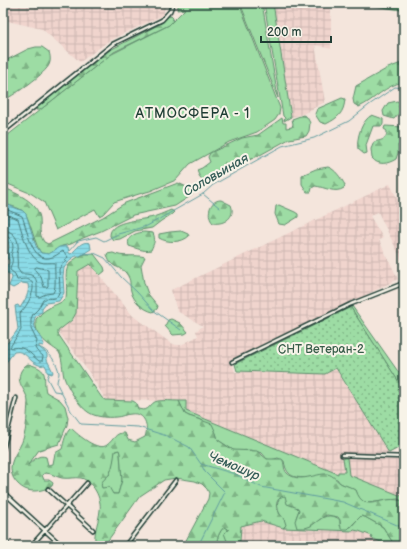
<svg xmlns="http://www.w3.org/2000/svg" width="407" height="549" viewBox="0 0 407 549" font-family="'Balsamiq Sans',sans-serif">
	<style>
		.industrial { fill: url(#industrial-grid) }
		.grass { fill: #9ddca4; stroke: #5e8c6c }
		.forest { fill: url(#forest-firs); stroke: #5e8c6c; fill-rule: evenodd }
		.wetland { fill: url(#wetland-marsh); stroke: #5e8c6c }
		.garden { fill: url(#garden-dots); stroke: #5e8c6c }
		.water { fill: url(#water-rules); stroke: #609c9f }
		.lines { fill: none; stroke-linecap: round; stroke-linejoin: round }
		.shore { stroke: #4a7c7c; stroke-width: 1 }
		.stream { stroke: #609c9f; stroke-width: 1 }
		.minor-casing { stroke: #1f3d34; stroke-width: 5.5 }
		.minor { stroke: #f7f3e8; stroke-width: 2.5 }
		.labels { text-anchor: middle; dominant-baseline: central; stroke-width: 4; stroke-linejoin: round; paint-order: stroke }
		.park-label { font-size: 12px; fill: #385d4a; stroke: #f7f3e8 }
		.water-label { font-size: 13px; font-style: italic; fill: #355d58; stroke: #f7f3e8 }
		.quarter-label { font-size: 14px; letter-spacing: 1px; fill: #1f3d34; stroke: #f7f3e8 }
	</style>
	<defs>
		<pattern id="industrial-grid" width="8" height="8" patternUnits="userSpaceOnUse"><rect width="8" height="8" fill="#f0d4cd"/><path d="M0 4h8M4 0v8" fill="none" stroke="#cdb7b1"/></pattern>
		<pattern id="forest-firs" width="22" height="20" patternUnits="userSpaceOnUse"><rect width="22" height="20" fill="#9ddca4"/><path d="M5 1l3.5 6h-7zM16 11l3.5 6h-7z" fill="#7fb486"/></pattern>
		<pattern id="wetland-marsh" width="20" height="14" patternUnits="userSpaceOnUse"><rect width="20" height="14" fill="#9ddca4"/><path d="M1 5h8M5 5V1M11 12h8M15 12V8" fill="none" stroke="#7fb486"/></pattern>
		<pattern id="garden-dots" width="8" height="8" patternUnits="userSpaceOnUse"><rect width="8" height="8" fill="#9ddca4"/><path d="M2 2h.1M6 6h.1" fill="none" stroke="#7fb486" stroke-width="1.8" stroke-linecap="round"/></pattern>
		<pattern id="water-rules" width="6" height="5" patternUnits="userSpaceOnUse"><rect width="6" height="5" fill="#8bdbe7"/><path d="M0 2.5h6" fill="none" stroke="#78bdc7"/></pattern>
	</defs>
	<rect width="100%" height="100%" fill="#f4e5dc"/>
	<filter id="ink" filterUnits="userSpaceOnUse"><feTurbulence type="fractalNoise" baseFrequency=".025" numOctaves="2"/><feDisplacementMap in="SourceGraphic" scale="8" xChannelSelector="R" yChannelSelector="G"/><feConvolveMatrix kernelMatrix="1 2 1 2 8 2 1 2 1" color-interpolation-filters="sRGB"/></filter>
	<g filter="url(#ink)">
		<path class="industrial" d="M3 3H166L163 15 110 40 80 62 42 29 3 20Z
			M273 3H331V49L315 45 325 102 303 114 291 117Z
			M390 184 404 213V265L378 212 370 216 383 238 379 240 398 279 232 362 235 372 325 374 336 369 389 453 383 456V459L404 460V497L349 475 343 459 345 472 338 474 186 411 185 401 106 400 88 371 58 331 72 320 76 313 78 271 90 264 133 316 171 343 176 345H181L198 336 196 331 203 326 177 311 171 290Z
			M261 521 283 528 353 531V530L359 531 372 536 371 538 391 546H240L241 526Z"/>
		<path class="grass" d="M179 3H239L280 108 279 114 275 120 257 132 229 142 190 164 176 180 150 191 139 194 114 202 103 214 99 216 95 209 56 230 44 202 32 194 3 182V139L110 55 169 25 185 9 177 10Z
			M240 3H262L278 98Z
			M264 3H273L291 117 284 121 285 118 283 116Z
			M356 3H404V11L401 10Z
			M352 306 404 380V390L351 308Z
			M179 401H186V411L338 474V472H345L343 458H347L349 475 404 497V502L398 499 367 503 361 501 358 497 356 490 340 483 337 479C329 478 321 476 314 477 298 478 287 480 284 461L278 458 271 460 267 459 262 453 250 450 237 451 233 450 218 440 216 433 204 421 189 416 185 414Z
			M119 450 120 453 122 480 118 494C113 495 105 490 101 487L102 481 110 474 115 451Z
			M283 495 285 496 299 510 296 518 319 520C325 515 334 514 340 520V526L351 527 357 520 361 516 365 517 383 527 395 546H391L371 538 372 536 359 531 354 530 353 531 283 528 285 527C282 517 271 503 283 495Z
			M224 527 230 530 234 543 240 541V546H218C215 540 220 531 224 527Z"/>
		<path class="forest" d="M169 16H171L173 18 172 22 169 25 114 52 40 110H36L38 106 110 50 160 24Z
			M36 47H42L49 52C51 58 51 64 46 69 41 76 11 98 3 100V62L28 49Z
			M404 62V82C385 85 375 100 359 107L354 104 353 99 356 86 388 68Z
			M342 98 345 99C344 113 338 118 326 124L320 122 315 114 317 109Z
			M397 101 404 104V119L401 114 399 113 394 119 384 116 383 111 388 103Z
			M303 115 307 117 310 123 309 131 306 136 289 139 260 155 238 165 224 168C217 181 202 189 197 170L202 168 210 162 208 157 210 153 242 138 258 135 282 118 283 123H286V128L292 127 293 124 292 119Z
			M372 115 383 119V124L382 126H373L366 145 367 153 364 154 358 149C356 138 362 120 372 115Z
			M385 126 404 127V145H398V153L396 159C388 164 378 166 372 158L371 149 374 142C380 140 387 141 387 131L384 129Z
			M328 167C335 169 341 178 345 185L344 188C335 194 325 187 315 186L312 188 311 192H307L302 184V175L316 169Z
			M178 183 191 189 193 192 192 195 175 206 133 215 101 231 83 238 71 244 62 246 49 254 41 253C34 243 29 216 24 212 19 207 9 206 3 203V187C17 194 37 201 40 218 41 229 38 232 44 242L48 244 103 217 125 203Z
			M221 200 231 205C236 217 224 225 213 223 206 216 209 200 221 200Z
			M279 205 295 212 298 214V217L285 225 279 224 275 214 276 206Z
			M181 231 188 234 189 236C182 243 167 243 159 238V234L170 232Z
			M144 232 153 233C156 240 154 243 151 250 144 252 136 248 129 246 126 236 136 233 144 232Z
			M113 253C123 258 135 254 145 257L141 265 144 283 148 294 158 306 157 309 153 312C144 310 133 301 131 291 129 284 132 281 126 273 119 265 110 269 107 254Z
			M84 254H94L104 267 105 271 100 275 90 264 78 271 76 313 72 320 58 331V334L102 398 105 400 133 401 136 403 138 409C151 413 149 402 158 401 165 400 172 401 179 401L185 414 189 416 212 424 216 433 218 440 233 450 257 451 267 459H282C285 463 283 469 287 473 299 484 316 473 327 474 334 475 336 481 342 484 347 486 351 487 356 490 365 517 383 492 404 502V546H395L383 527 365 517 361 516 348 529H341L340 520 338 517 327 515 323 517 311 526 305 528H297L295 521 299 510 298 508 287 504 285 496C278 496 274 505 278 511 281 516 285 519 286 525L283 528 261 521 241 526 240 541 234 543 227 541 224 533 226 531 229 530 224 527C220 531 215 540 218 546H183L208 499 209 493 207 489 202 484 195 481 176 478 164 480 140 496 106 543 102 545 96 544 95 541C94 530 99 521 100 510 102 499 93 481 81 478 75 477 69 479 62 478 56 477 52 473 45 473L42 475 44 480H49L53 483 52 486C40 492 28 494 18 484 13 479 11 474 11 467 12 456 20 449 23 439 27 428 27 413 28 402 27 390 15 384 21 371 23 368 24 366 28 364 51 370 42 376 46 392L60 400 65 406 68 418 67 425 59 444 39 450 28 465C34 460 38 454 46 457L48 465 53 464 55 453 62 449C64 442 65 433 71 428 78 435 98 452 107 445 114 440 115 432 125 433L128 440 135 442 145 437C149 426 145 412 131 414 126 414 121 417 116 417 107 418 95 417 88 412 79 406 67 387 64 377 62 369 63 360 59 352 47 343 34 337 36 319 40 315 43 311 49 308 55 304 61 304 66 298 69 276 58 266 84 254ZM119 450 120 453 122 480 118 494H113L109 487 102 488C99 480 107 479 110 473 113 466 114 458 115 451Z
			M171 319 180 323 188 332 185 334 173 335 165 326 168 320Z"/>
		<path class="wetland" d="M171 210 174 212 172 214 161 221 152 228 135 231 120 239 113 240 110 236C109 219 145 221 156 216 162 214 166 212 171 210Z"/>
		<path class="garden" d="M349 308H351L404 390V445L389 453 336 368 325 374 237 371 235 364Z"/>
		<path class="water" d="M3 203 23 211 26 214 36 246 41 253 49 254 59 247 65 246 68 247 69 253 71 254C77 249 81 240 90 243L91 249 80 256H76L72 258 64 268 63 276 64 293 59 301 46 303 42 308V312C25 319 40 335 44 344L43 346 39 345V347L47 354V360L53 372 52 374 47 372V369L45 365C43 365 41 366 39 365 28 362 26 349 14 352L4 365 3 363 4 359 3 348 14 335 18 329 15 306 18 305 20 308C25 300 30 293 28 284L22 283 13 288 9 286 12 278 11 275 7 273 5 266 9 264V259H7C6 247 14 248 3 237Z"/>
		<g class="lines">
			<path class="shore" d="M3 208 22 216C27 228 31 261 49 258 55 257 59 253 63 251L68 257 59 269 60 290 57 297C53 300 48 297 43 300L38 309 33 314 31 319V329L37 341 35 348 37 351 43 356 42 361H39C30 354 25 345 12 348L10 347 21 330 20 313C26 308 40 285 29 280 25 278 20 280 17 280L15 274 10 270C11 264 14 261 11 255 15 246 13 237 3 235
				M3 213 18 219C22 231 27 256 40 262 45 264 50 262 55 263 54 271 57 287 53 293L46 294 39 297 37 296C37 282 39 273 21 274L17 268C18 264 17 260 17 255 17 252 19 249 18 245 18 237 11 230 3 230
				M37 267 48 270V286L47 287H44L41 277 35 270V268Z"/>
			<path class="stream" d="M203 194 220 208
				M68 252 78 241 96 237 104 241 118 234 147 226 203 194 213 185 282 146 314 138 349 121 369 105 395 87 404 88
				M83 254 94 253 105 258 121 277 137 292 153 310 181 330
				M38 347C48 349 58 364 59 373 59 376 57 379 57 383 57 385 60 389 61 392
				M3 372 6 375
				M49 373 47 378 54 391 61 392 71 411 81 424 138 427 167 436 189 447 201 464 235 474 261 487 343 502 404 528
				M198 546 225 492 205 472 202 466"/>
			<defs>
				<path id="minor" d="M3 132 113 44 162 20 170 11 173 3
					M232 362 351 304 404 283
					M3 449 16 398
					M342 455 404 457
					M48 489 93 530
					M3 492 62 546
					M3 540 9 546
					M31 546 87 483
					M125 546 176 480"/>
			</defs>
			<use href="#minor" class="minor-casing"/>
			<use href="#minor" class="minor"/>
		</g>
	</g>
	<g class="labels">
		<g class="park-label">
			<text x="321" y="349">СНТ Ветеран-2</text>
		</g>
		<g class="water-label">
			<text transform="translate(216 175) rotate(-30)">Соловьиная</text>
			<text transform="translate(234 466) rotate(23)">Чемошур</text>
		</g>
		<g class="quarter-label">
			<text x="193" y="113">АТМОСФЕРА - 1</text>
		</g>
	</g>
	<rect width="407" height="549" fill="none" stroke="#f7f3e8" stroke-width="16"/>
	<rect x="8" y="8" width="391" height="533" fill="none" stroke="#1f3d34" stroke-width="1.5" filter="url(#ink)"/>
	<path d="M261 36v6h70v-6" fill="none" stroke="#1f3d34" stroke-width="2"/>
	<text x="267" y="36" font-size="12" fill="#1f3d34" stroke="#f7f3e8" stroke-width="3" paint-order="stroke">200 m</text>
</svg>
